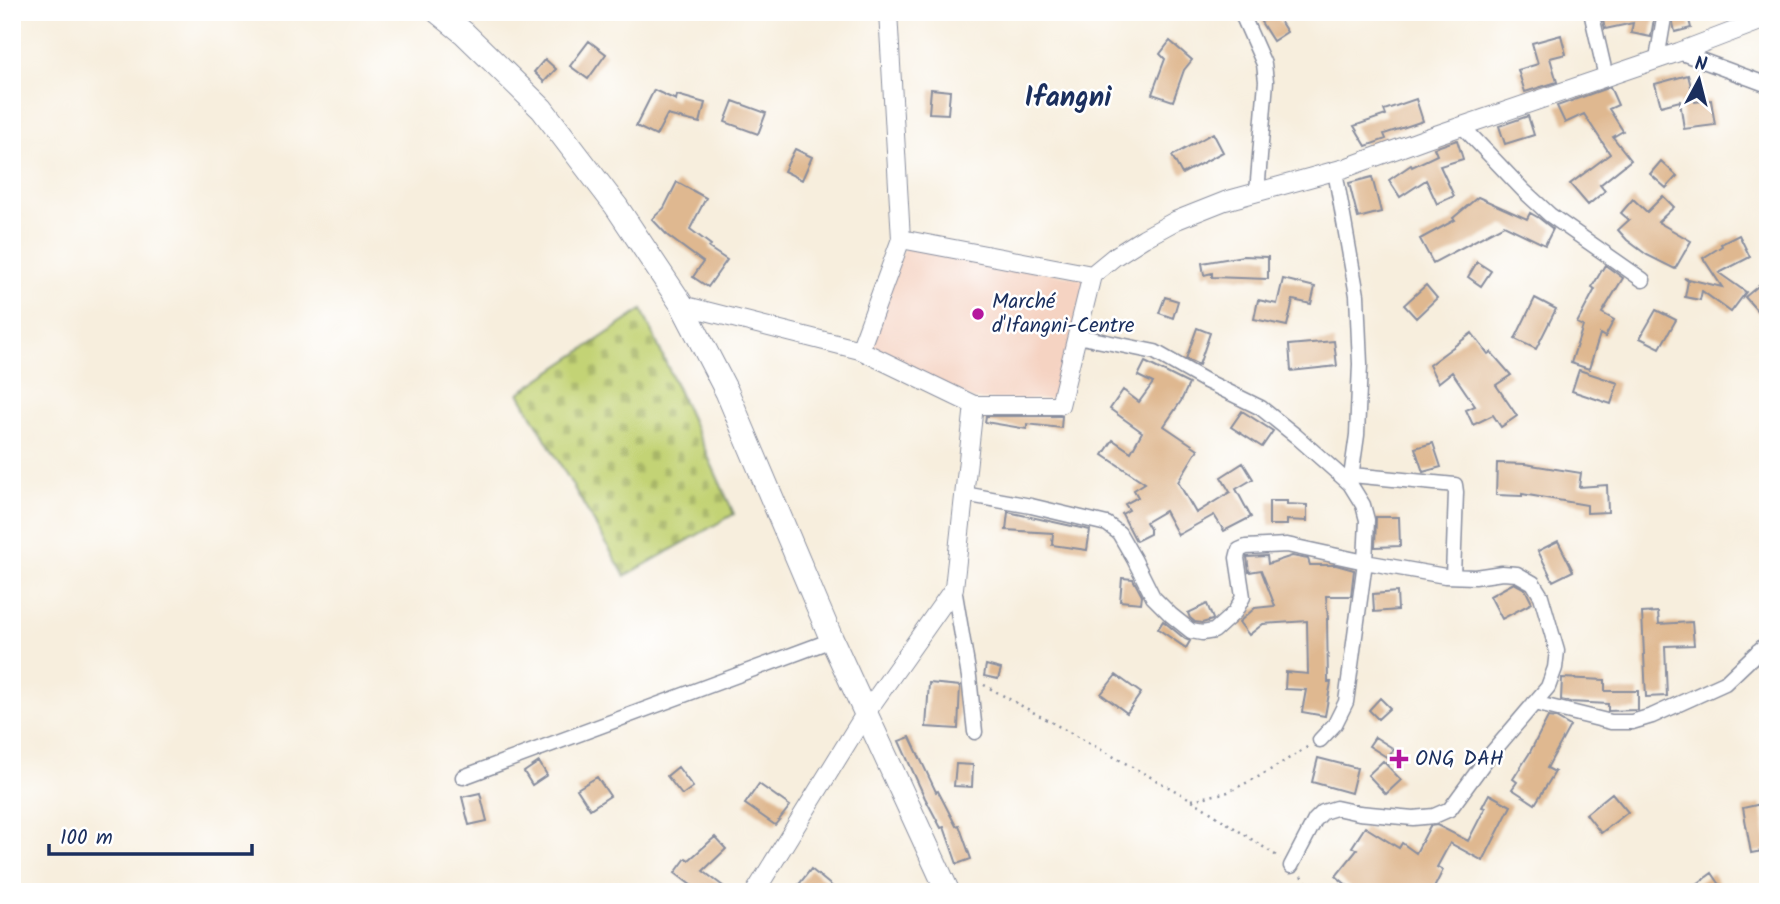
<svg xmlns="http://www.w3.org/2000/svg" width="1780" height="904" viewBox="0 0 1780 904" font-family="Kalam,sans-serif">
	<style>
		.built { fill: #f5d3c2 }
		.cemetery { fill: url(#cemetery-stones); stroke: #6f816a; stroke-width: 2 }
		.building { fill: #dfb890 }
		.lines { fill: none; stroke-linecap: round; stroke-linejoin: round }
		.minor-casing { stroke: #898e9e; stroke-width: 17 }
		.tertiary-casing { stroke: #898e9e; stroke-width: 20 }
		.trunk-casing { stroke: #898e9e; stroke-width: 25 }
		.path { stroke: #898e9e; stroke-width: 2.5; stroke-dasharray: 2 5; stroke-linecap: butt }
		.minor { stroke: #fff; stroke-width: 14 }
		.tertiary { stroke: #fff; stroke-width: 18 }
		.trunk { stroke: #fff; stroke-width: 23 }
		.poi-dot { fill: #b5179e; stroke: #fff; stroke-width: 2.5 }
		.labels { text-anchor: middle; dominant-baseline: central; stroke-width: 5; stroke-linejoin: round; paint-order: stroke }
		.poi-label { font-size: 21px; fill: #1b2f5e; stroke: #fff; text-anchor: start }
		.district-label { font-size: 28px; font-weight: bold; fill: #1b2f5e; stroke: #fff }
	</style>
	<defs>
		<pattern id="cemetery-stones" width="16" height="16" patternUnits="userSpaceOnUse" patternTransform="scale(1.75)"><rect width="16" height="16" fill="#c3d375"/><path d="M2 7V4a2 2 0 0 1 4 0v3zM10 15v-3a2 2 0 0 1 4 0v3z" fill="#a7b568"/></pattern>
	</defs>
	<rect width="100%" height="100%" fill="#fff"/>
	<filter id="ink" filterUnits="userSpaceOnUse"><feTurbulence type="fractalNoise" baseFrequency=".0143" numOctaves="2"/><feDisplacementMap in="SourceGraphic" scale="14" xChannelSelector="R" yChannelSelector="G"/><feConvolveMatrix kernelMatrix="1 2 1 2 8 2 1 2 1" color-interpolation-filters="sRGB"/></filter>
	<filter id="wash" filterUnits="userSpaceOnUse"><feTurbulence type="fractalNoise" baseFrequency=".00686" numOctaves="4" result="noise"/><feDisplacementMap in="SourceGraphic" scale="28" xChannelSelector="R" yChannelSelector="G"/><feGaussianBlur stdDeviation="1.57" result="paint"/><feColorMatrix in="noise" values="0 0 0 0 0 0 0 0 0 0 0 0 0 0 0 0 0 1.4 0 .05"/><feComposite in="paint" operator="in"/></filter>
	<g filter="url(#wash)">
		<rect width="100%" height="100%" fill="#f7eedd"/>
		<path class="built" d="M905 245 1086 279 1056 399 974 400 866 349Z"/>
		<path class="cemetery" d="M642 310 734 514 625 576 519 393Z"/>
		<g id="blocks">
			<path class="building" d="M1601 12H1655L1651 37 1631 33 1633 23 1605 29Z
				M1674 12H1687L1691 28 1675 32 1673 23Z
				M1275 13 1287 32 1273 41 1261 22Z
				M1561 35 1566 54 1550 58 1557 82 1525 92 1518 70 1538 64 1532 43Z
				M589 41 606 54 588 79 570 66Z
				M1170 41 1192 60 1184 70 1173 101 1152 94 1165 59 1160 54Z
				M545 59 556 69 544 82 534 72Z
				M1688 75 1695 102 1711 100 1715 125 1684 129 1680 101 1661 106 1655 84Z
				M1610 87 1618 105 1609 109 1623 131 1613 137 1631 160 1600 185 1605 191 1588 205 1570 184 1610 154 1584 114 1565 123 1557 106Z
				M931 89 950 91 948 114 929 113Z
				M654 90 676 100 677 95 705 103 700 123 667 115 656 136 636 126Z
				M1416 99 1423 121 1384 134 1386 139 1366 146 1354 126 1386 115 1384 110Z
				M733 101 766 113 758 134 725 122Z
				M1528 116 1534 135 1505 144 1499 126Z
				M1213 133 1223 152 1182 174 1172 156Z
				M1457 140 1463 159 1440 166 1454 196 1437 204 1426 180 1400 197 1389 180 1411 165 1412 167 1437 155 1434 148Z
				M795 149 812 157 802 180 784 171Z
				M1661 161 1677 176 1666 188 1650 174Z
				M1372 177 1381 212 1358 218 1349 183Z
				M677 182 706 198 690 229 711 245 709 248 727 260 708 287 693 277 703 262 668 236 652 219 664 208Z
				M1663 196 1674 207 1658 222 1691 241 1675 269 1647 255 1627 240 1618 230 1629 220 1621 213 1633 199 1647 212Z
				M1478 197 1527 219 1530 213 1539 218 1553 229 1545 245 1504 225 1433 263 1420 239 1455 220 1453 218Z
				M1739 235 1750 257 1719 273 1746 292 1731 312 1702 291 1700 300 1685 297 1688 281 1684 278 1722 287 1703 258 1722 246 1721 244Z
				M1243 256 1268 257V279L1212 277V273L1204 275 1202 263Z
				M1477 262 1491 271 1481 286 1468 277Z
				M1605 265 1623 278 1602 313 1614 320 1605 337 1600 334 1589 369 1571 363 1583 326 1577 323 1595 289 1592 287Z
				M1283 279 1315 287 1311 304 1293 300 1287 326 1254 319 1258 300 1277 304Z
				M1763 282 1768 287V323L1745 297Z
				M1426 285 1437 298 1416 318 1404 305Z
				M1165 297 1178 301 1173 318 1159 313Z
				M1535 298 1556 309 1536 349 1515 339Z
				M1656 310 1676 320 1660 348 1640 338Z
				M1197 328 1210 333 1199 365 1186 359Z
				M1472 333 1488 354 1491 352 1511 375 1496 385 1517 416 1501 427 1493 415 1473 425 1466 410 1475 406 1452 372 1438 383 1429 365Z
				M1334 341 1337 366 1291 371 1289 345Z
				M1145 362 1189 384 1181 401 1164 426 1198 449 1178 482 1196 513 1230 492 1221 477 1243 463 1253 479 1236 489 1251 517 1224 531 1214 515 1178 535 1165 511 1146 522 1150 529V534L1136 541 1122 514 1129 510 1125 504 1138 497 1134 490 1145 483 1103 455 1113 440 1131 452 1142 432 1110 409 1123 390 1139 402 1153 383 1138 376Z
				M1579 370 1618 383 1611 404 1572 391Z
				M1242 411 1273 431 1262 447 1231 427Z
				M986 416H1062L1061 428 1027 424V429L985 422Z
				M1433 443 1441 467 1423 472 1415 448Z
				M1497 463 1525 464 1581 473 1579 487 1607 485 1608 512 1587 513V505L1522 494V496L1496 495Z
				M1269 501H1287V504L1307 505V521L1287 520V525H1269Z
				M1008 512 1090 530 1087 550 1052 545 1053 533 1006 530Z
				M1376 517H1399L1400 546 1375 547Z
				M1558 541 1573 571 1553 581 1538 551Z
				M1267 556 1268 564 1292 556 1308 559 1310 565H1336L1354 570 1351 596H1326L1328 619H1327L1328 682H1331L1325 716 1302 712 1306 690 1285 689 1286 672 1308 674 1307 621 1263 624 1249 635 1239 622 1255 608 1275 606 1261 570 1249 572 1247 557Z
				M1122 578 1133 579 1142 596 1141 603 1120 601Z
				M1514 583 1525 589 1532 603 1502 619 1490 596Z
				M1397 592 1398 610 1374 612 1373 594Z
				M1207 604 1213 619 1212 620 1202 623 1195 622 1190 618 1188 613Z
				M1658 612 1659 624 1692 622 1694 645 1665 646 1667 696 1646 697 1642 613Z
				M1163 621 1185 639 1190 641 1186 648 1158 629Z
				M986 665 1001 669 998 679 984 676Z
				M1116 675 1141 693 1127 713 1101 694Z
				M1562 678 1605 680V691H1638V710L1608 711V704L1570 702 1561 700Z
				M929 683 960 686 958 729 926 727Z
				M1380 698 1390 708 1378 719 1369 710Z
				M1548 717 1556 718 1570 726 1547 768 1555 772 1535 804 1512 789 1517 782 1513 779 1529 754Z
				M910 737 936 792 938 791 956 826 959 825 971 859 957 864 944 827 941 828 925 798 899 741Z
				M1375 737 1394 749 1388 758 1369 746Z
				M1318 758 1357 768 1351 793 1312 782Z
				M1383 761 1401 780 1386 794 1368 775Z
				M539 762 547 775 532 785 524 772Z
				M956 764 973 765 972 787 954 786Z
				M678 767 693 787 682 795 667 776Z
				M597 777 610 796 590 809 577 789Z
				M759 784 790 806 775 825 745 804Z
				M480 793 487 821 469 825 462 797Z
				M1612 793 1628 812 1601 833 1586 814Z
				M1489 794 1511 806 1483 861 1450 843 1437 867 1443 870 1432 892H1355L1336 876 1357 850 1352 847 1365 827 1399 848 1402 843 1416 853 1430 826 1437 825 1468 841 1485 808 1482 807Z
				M1761 804 1768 850 1751 853 1743 808Z
				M715 837 726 849 703 871 731 892H700L675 873 686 858 689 860Z
				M811 869 839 892H802L797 887Z
				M1712 873 1725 892H1686Z"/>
		</g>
	</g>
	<g filter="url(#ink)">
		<use href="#blocks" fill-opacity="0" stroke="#898e9e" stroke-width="2"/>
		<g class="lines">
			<defs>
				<path id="minor" d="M1241 12 1264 64 1266 81 1257 193
					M1591 12 1606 77
					M1679 52 1768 85
					M1657 59 1665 12
					M1462 126 1525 192 1550 215 1643 280
					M1335 171 1357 295 1360 364 1357 435 1350 484
					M1077 336 1155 352 1206 381 1261 408 1296 436 1350 484 1363 505 1367 520 1365 562 1346 702 1335 724 1320 740
					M1352 475 1455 485 1456 492 1453 576
					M964 494 1031 506 1107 524 1119 533 1134 559 1153 597 1171 615 1191 631 1202 633 1214 631 1235 612 1243 597 1237 558 1239 550 1246 547 1287 545 1365 562 1445 576 1475 577 1502 573 1517 574 1533 583 1541 596 1557 651 1555 668 1548 687 1485 761 1450 809 1434 816 1413 818 1359 813 1336 808 1323 812 1315 820 1291 866
					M954 588 969 677 975 732
					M1758 651 1768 665
					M1534 703 1611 722H1632L1652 716 1725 683 1768 642
					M463 777 832 640"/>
				<path id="tertiary" d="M901 239 1092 275
					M682 305 860 350 974 405H1060L1092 275 1114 257 1144 238 1177 220 1225 201 1345 168 1427 138 1679 52 1768 18
					M860 350 901 239 888 12
					M755 892 865 714 954 588 974 405"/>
				<path id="trunk" d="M438 12 464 33 542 109 616 206 682 305 727 392 832 640 948 892"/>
			</defs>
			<use href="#minor" class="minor-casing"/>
			<use href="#tertiary" class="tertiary-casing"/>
			<use href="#trunk" class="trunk-casing"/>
			<path class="path" d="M984 685 1192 800 1280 858
				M1192 800 1228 792 1262 775 1309 746
				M1301 876 1315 892"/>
			<use href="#minor" class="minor"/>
			<use href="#tertiary" class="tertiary"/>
			<use href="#trunk" class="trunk"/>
		</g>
	</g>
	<g class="poi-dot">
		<circle cx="978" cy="314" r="7"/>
		<path d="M1395.5 748.5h7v7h7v7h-7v7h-7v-7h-7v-7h7z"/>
	</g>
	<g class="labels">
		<g class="poi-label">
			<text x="992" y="302">Marché<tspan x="992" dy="24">d'Ifangni-Centre</tspan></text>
			<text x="1415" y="759">ONG DAH</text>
		</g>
		<g class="district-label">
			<text x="1068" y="98">Ifangni</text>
		</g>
	</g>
	<rect width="1780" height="904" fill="none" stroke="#fff" stroke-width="42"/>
	<g transform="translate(1699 80) rotate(7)" stroke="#ffffff" stroke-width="5" paint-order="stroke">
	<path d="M0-5L12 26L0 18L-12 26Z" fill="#1b2f5e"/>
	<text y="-10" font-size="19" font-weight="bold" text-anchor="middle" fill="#1b2f5e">N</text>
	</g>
	<path d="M49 844v10h203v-10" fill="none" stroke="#1b2f5e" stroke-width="3.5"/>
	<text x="60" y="844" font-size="21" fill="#1b2f5e" stroke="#ffffff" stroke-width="5" paint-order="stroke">100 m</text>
</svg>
